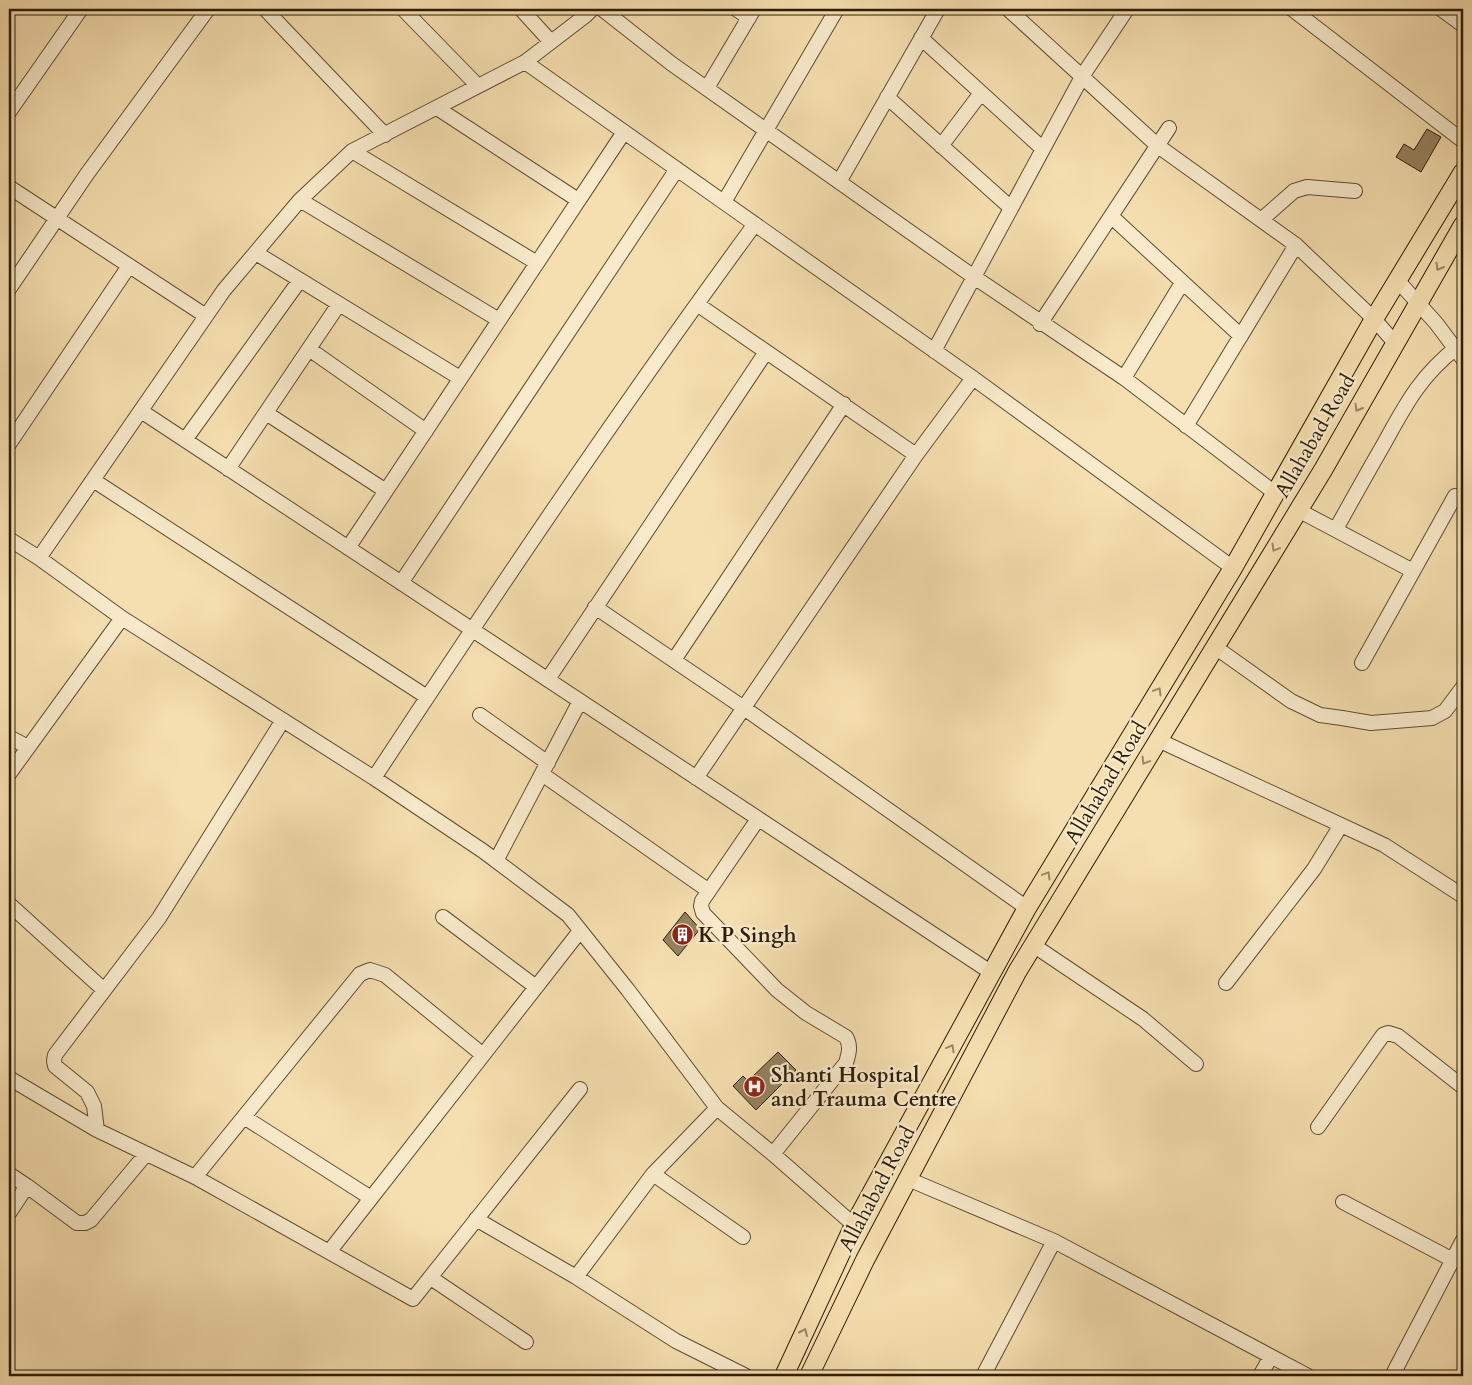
<svg xmlns="http://www.w3.org/2000/svg" width="1472" height="1385" viewBox="0 0 1472 1385" font-family="Cardo,serif">
	<style>
		.building { fill: #95815f; stroke: #2d1c08 }
		.lines { fill: none; stroke-linecap: round; stroke-linejoin: round }
		.minor-casing { stroke: #5f4c32; stroke-width: 16 }
		.major-casing { stroke: #2d1c08; stroke-width: 20 }
		.minor { stroke: #f8eacb; stroke-width: 14 }
		.major { stroke: #f5deaf; stroke-width: 18 }
		.oneway { stroke: #9b8764 }
		.labels { text-anchor: middle; dominant-baseline: central; stroke-width: 4.5; stroke-linejoin: round; paint-order: stroke }
		.street-label { font-size: 21px; fill: #2d1c08; stroke: #f8eacb }
		.poi-label { font-size: 21px; font-weight: bold; fill: #2d1c08; stroke: #f8eacb; text-anchor: start }
	</style>
	<rect width="100%" height="100%" fill="#f5deaf"/>
	<filter id="stains"><feTurbulence type="fractalNoise" baseFrequency=".004" numOctaves="4"/><feColorMatrix values="0 0 0 0 .2 0 0 0 0 .09 0 0 0 0 .02 0 0 0 .5 -.17"/></filter>
	<radialGradient id="worn" r=".72"><stop offset=".6" stop-color="#630" stop-opacity="0"/><stop offset="1" stop-color="#630" stop-opacity=".3"/></radialGradient>
	<path class="building" d="M1427 129 1441 137 1421 172 1396 157 1404 144 1414 150Z
		M685 912 700 929 678 956 663 940Z
		M778 1052 796 1070 756 1110 733 1086 743 1076 748 1081Z"/>
	<g class="lines">
		<defs>
			<path id="minor" d="M265 9 385 135
				M403 9 478 86
				M521 9 551 42
				M602 9 672 64 974 277 1124 378 1275 493
				M736 9 749 18
				M1008 9 1158 146 1296 245 1374 319 1395 343
				M1292 9 1463 141
				M1441 9 1463 25
				M921 38 1043 149
				M525 62 973 378 1233 568
				M707 88 754 9
				M887 97 1011 208
				M437 108 578 200
				M9 112 81 9
				M941 146 981 93
				M352 151 537 263
				M839 182 938 9
				M9 187 206 316
				M300 200 499 320
				M724 202 837 9
				M1112 217 1241 336
				M1261 220 1294 191 1307 187 1355 191
				M256 253 460 378
				M1398 281 1436 323 1463 359
				M9 289 87 174 208 9
				M697 304 916 455
				M1040 324 1169 128
				M309 349 426 431
				M934 351 1083 75 1127 9
				M1124 378 1182 283
				M141 411 992 973
				M266 413 386 491
				M1186 426 1296 245
				M185 440 300 280
				M9 444 129 266
				M228 469 339 304
				M93 480 427 697
				M1298 510 1413 571
				M1336 529C1351 502 1366 475 1381 449 1404 408 1418 378 1456 348
				M9 539 39 558 122 618 374 778 483 851 568 915 628 990 717 1108 773 1154 854 1225
				M348 548 624 132
				M39 558 224 290 300 200 352 151 525 62 585 16 592 9
				M401 583 677 169
				M595 607 744 708 1027 908
				M1215 647 1291 701 1320 715 1342 718 1371 723 1432 718 1445 711 1463 687
				M674 660 844 404
				M1362 663 1455 496
				M548 679 766 352
				M480 715 548 763
				M9 737 28 747
				M1158 740 1384 845 1463 896
				M9 774 122 618
				M542 774 709 891
				M374 778C497 591 622 405 755 224
				M696 778 916 455 973 378
				M758 819 702 901 701 906 703 913 777 990 806 1013 846 1037C851 1046 849 1053 846 1063L773 1154
				M496 861 580 701
				M9 904 104 990
				M443 917 536 987
				M1033 945 1143 1019 1196 1064
				M1226 983 1314 869 1341 825
				M9 1078 97 1130 195 1177 413 1299 580 1089
				M244 1117 371 1198
				M1318 1127 1383 1035 1388 1033 1398 1036 1463 1087
				M97 1130 94 1106 87 1092 55 1066 54 1061 55 1055 159 918 283 720
				M9 1174 27 1186 9 1213
				M653 1174 743 1237
				M195 1177 360 974 370 970 385 975 483 1055
				M908 1179 1054 1241 1308 1376
				M27 1186 77 1223H85L91 1220 146 1154
				M1343 1202 1453 1260
				M476 1219 576 1277 676 1341 746 1376
				M329 1252 580 931
				M576 1277 653 1174 717 1108
				M431 1278 526 1342
				M983 1376 1054 1241
				M1260 1376 1270 1358
				M1392 1376 1463 1240"/>
			<path id="major" d="M784 1376 854 1225 1027 908 1233 568 1374 319 1463 172
				M809 1376 865 1260 1017 972 1323 470 1463 225"/>
		</defs>
		<use href="#minor" class="minor-casing"/>
		<use href="#major" class="major-casing"/>
		<use href="#minor" class="minor"/>
		<use href="#major" class="major"/>
	</g>
	<defs><path id="oneway-chevron" d="M-2-3.5L2.5 0L-2 3.5" fill="none" stroke-width="1.6" stroke-linecap="round" stroke-linejoin="round" transform="scale(1.25)"/></defs>
	<g class="oneway">
		<use href="#oneway-chevron" transform="translate(1439 267) rotate(120)"/>
		<use href="#oneway-chevron" transform="translate(1358 408) rotate(120)"/>
		<use href="#oneway-chevron" transform="translate(1275 548) rotate(121)"/>
		<use href="#oneway-chevron" transform="translate(1158 691) rotate(-59)"/>
		<use href="#oneway-chevron" transform="translate(1145 761) rotate(121)"/>
		<use href="#oneway-chevron" transform="translate(1047 875) rotate(-59)"/>
		<use href="#oneway-chevron" transform="translate(951 1048) rotate(-61)"/>
		<use href="#oneway-chevron" transform="translate(804 1332) rotate(-66)"/>
	</g>
	<defs>
		<symbol id="building-disc" viewBox="-11 -11 22 22"><circle r="9.5" fill="#8f2418" stroke="#f8eacb"/><path d="M-4-6H4V6H1V3H-1V6H-4ZM-2.5-4.3h1.7v1.8h-1.7ZM.8-4.3h1.7v1.8H.8ZM-2.5-1h1.7V.8h-1.7ZM.8-1h1.7V.8H.8Z" fill="#fff"/></symbol>
		<symbol id="hospital-disc" viewBox="-11 -11 22 22"><circle r="9.5" fill="#8f2418" stroke="#f8eacb"/><path d="M-5-5h3v3.5h4V-5h3V5h-3V1.5h-4V5h-3Z" fill="#fff"/></symbol>
	</defs>
	<g fill-rule="evenodd">
		<use href="#building-disc" x="670" y="922" width="25" height="25"/>
		<use href="#hospital-disc" x="742" y="1074" width="25" height="25"/>
	</g>
	<g class="labels">
		<g class="street-label">
			<text transform="translate(1315 436) rotate(-60)">Allahabad Road</text>
			<text transform="translate(1106 783) rotate(-59)">Allahabad Road</text>
			<text transform="translate(877 1189) rotate(-62)">Allahabad Road</text>
		</g>
		<g class="poi-label">
			<text x="698" y="935">K P Singh</text>
			<text x="771" y="1075">Shanti Hospital<tspan x="771" dy="24">and Trauma Centre</tspan></text>
		</g>
	</g>
	<rect width="1472" height="1385" fill="none" stroke="#f5deaf" stroke-width="30"/>
	<rect x="10" y="10" width="1452" height="1365" fill="none" stroke="#2d1c08" stroke-width="2.5"/>
	<rect x="15" y="15" width="1442" height="1355" fill="none" stroke="#2d1c08"/>
	<rect width="100%" height="100%" filter="url(#stains)"/>
	<rect width="100%" height="100%" fill="url(#worn)"/>
</svg>
